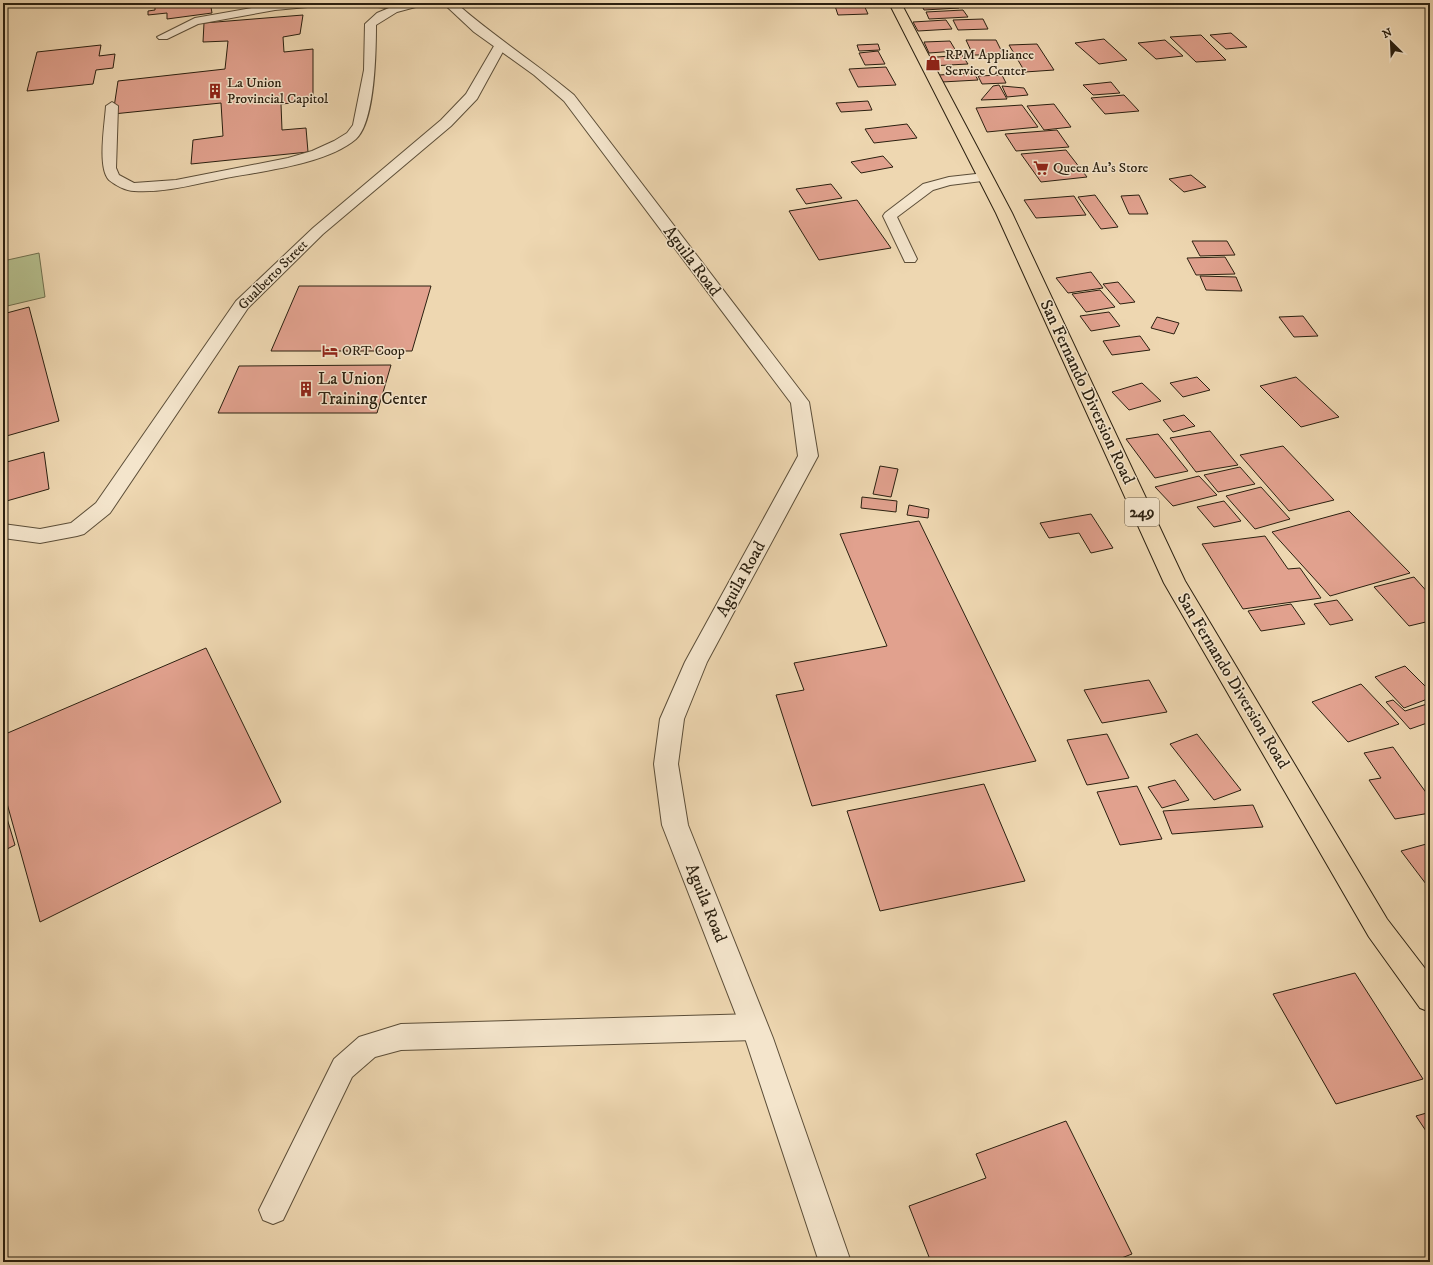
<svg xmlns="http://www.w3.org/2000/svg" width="1433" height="1265" viewBox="0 0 1433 1265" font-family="'IM FELL DW Pica',serif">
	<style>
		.green { fill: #b5bf8e; stroke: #70704f }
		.building { fill: #e1a18e; stroke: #2b2010 }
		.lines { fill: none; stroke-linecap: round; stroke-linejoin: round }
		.service-casing { stroke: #5c4e38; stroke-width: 2 }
		.minor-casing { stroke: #5c4e38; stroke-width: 2 }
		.tertiary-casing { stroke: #5c4e38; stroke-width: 2 }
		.trunk-casing { stroke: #2b2010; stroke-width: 2 }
		.service { fill: #f4e5cc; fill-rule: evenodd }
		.minor { fill: #f4e5cc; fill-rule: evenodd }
		.tertiary { fill: #f4e5cc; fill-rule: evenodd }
		.trunk { fill: #eed7b1; fill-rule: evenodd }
		.labels { text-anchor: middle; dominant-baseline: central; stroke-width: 3; stroke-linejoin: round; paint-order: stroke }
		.far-poi-label { font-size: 14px; fill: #2b2010; stroke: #f4e5cc; text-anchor: start }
		.far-street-label { font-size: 14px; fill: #2b2010; stroke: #f4e5cc }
		.shield { fill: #f4e5cc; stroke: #675b48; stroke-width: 1 }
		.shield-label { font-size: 16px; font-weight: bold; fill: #2b2010 }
		.street-label { font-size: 17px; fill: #2b2010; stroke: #f4e5cc }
		.poi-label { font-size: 17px; fill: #2b2010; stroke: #f4e5cc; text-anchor: start }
	</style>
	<rect width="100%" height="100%" fill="#eed7b1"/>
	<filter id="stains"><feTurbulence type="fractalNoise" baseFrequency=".005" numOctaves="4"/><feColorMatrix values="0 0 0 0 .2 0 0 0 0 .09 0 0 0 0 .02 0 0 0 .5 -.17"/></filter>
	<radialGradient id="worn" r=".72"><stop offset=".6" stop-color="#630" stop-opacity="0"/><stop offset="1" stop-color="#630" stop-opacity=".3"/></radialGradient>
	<path class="green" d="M39 253 45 297 3 307V261Z"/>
	<path class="building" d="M155 3H233V5L211 7 212 13 167 19V13L148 15V11L155 10Z
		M834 3H863L868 14 838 15Z
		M935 3H956L959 8 924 10 921 4Z
		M963 10 968 17 929 19 926 12Z
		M303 15 300 34 283 37 284 52 313 49V101L281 104 282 130 306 128 308 152 191 164 193 140 223 136 221 103 113 114 118 81 225 69 228 41 203 42 204 23Z
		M983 19 988 29 958 30 953 20Z
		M946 20 952 29 918 31 913 22Z
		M1231 33 1247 47 1226 49 1210 35Z
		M1201 35 1226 60 1196 62 1170 37Z
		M1104 39 1127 60 1099 64 1075 43Z
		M966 40H996L1005 58 989 59 987 55H973Z
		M1165 40 1183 56 1156 59 1138 43Z
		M950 41 956 51 929 53 924 42Z
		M878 44 880 50 859 51 857 45Z
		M1037 44 1054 70 1025 72 1009 45Z
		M101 45 99 56 115 54 113 68 96 70 93 84 27 91 37 52Z
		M878 51 885 64 865 65 859 53Z
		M962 55 968 64 930 66 925 58Z
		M886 67 896 85 858 87 849 69Z
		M974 73 978 80 942 82 939 75Z
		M1002 75 1006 83 982 84 978 76Z
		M1111 82 1120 93 1093 95 1083 85Z
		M999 85 1007 99 981 100 993 86Z
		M1002 86 1024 88 1028 95 1007 97Z
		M1124 95 1139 111 1105 114 1091 98Z
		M868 101 872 110 841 112 836 103Z
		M1054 104 1071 127 1044 130 1027 106Z
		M1022 105 1038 127 987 132 976 108Z
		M907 124 917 138 874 143 865 129Z
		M1057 130 1069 147 1016 151 1005 134Z
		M1066 150 1087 177 1041 182 1021 154Z
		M883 156 893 167 861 173 851 162Z
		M1191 175 1206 187 1184 192 1169 179Z
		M831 184 842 198 806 204 796 189Z
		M1095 195 1118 227 1101 229 1078 197Z
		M1139 195 1148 214H1129L1121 196Z
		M1074 196 1086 215 1036 218 1024 200Z
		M857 200 891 248 819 260 789 211Z
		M1192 241H1227L1235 255 1200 256Z
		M1225 257 1235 274 1196 275 1187 258Z
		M1091 272 1103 288 1068 293 1056 278Z
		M1200 276 1236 277 1242 291 1206 290Z
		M1118 282 1135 302 1120 304 1103 284Z
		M299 286H431L412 351H271Z
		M1100 290 1115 307 1086 312 1072 294Z
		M29 307 59 421 3 437V314Z
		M1109 312 1120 326 1091 331 1080 316Z
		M1303 316 1318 336 1294 337 1279 317Z
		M1157 317 1179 323 1174 334 1151 328Z
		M1140 336 1150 350 1112 355 1103 341Z
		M391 365 377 413H218L239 366Z
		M1197 377 1210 390 1183 397 1170 383Z
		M1296 377 1339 417 1301 427 1260 386Z
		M1142 383 1161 401 1129 410 1112 392Z
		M1184 415 1195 426 1173 432 1163 420Z
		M1210 431 1238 465 1196 472 1170 438Z
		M1158 434 1188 471 1155 478 1126 439Z
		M1283 446 1334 500 1289 511 1240 455Z
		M44 452 49 489 3 502V463Z
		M880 466 898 469 891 497 873 494Z
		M1240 467 1255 484 1218 492 1204 475Z
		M1199 476 1217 495 1173 506 1155 487Z
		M1261 487 1290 519 1255 529 1226 496Z
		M862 497 897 501 896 512 861 508Z
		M1224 501 1241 521 1214 527 1197 507Z
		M909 505 929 509 928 518 907 515Z
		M1349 511 1410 573 1330 596 1272 532Z
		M1091 514 1113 548 1091 553 1079 533 1049 538 1040 523Z
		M919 521 1036 761 812 806 776 695 804 690 794 663 887 646 840 534Z
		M1265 536 1288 569 1300 568 1321 598 1243 609 1202 544Z
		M1414 577 1430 595V621L1409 626 1374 587Z
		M1337 600 1353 620 1330 625 1314 604Z
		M1291 604 1305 624 1261 631 1248 611Z
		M206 648 281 802 40 922 3 789V735Z
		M1405 666 1430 691V698L1404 708 1375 677Z
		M1149 680 1167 712 1102 723 1084 690Z
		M1361 684 1399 724 1348 742 1312 702Z
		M1393 700 1405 711 1430 703V722L1410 729 1386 702Z
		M1107 734 1129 778 1087 785 1067 740Z
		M1197 734 1241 790 1214 800 1170 744Z
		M1393 747 1430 798V813L1395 819 1369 780 1381 778 1364 753Z
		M1175 780 1189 800 1162 808 1148 787Z
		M984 784 1025 881 880 911 847 811Z
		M1137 786 1162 839 1120 845 1097 792Z
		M3 805 15 845 3 851Z
		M1253 805 1263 827 1172 834 1163 811Z
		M1430 843V883L1426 884 1401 851Z
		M1355 973 1423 1079 1336 1104 1273 994Z
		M1430 1112V1137L1416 1116Z
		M1066 1121 1132 1254 1111 1262H931L909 1206 986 1178 976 1154Z"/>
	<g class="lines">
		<defs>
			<path id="service" d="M323 3 318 6 275 10 198 24 167 39H159L157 37 195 18 275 4Z
				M362 3H424L423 5 397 12 376 25C376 50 375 122 356 139 327 164 263 171 226 178 196 184 165 193 134 191 126 191 115 185 109 180 97 168 105 123 106 106L112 102 118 106 116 168 119 175 134 183 176 180 288 158 312 151 334 141 347 133 353 125 364 70 365 24 377 13 389 8 367 6Z
				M985 173 990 174 992 177 990 180 950 185 933 190 897 217 917 259 915 262H905L883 216 885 213 923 184 949 177Z
				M755 1014 764 1018 768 1027 764 1036 755 1040 401 1050 375 1057 352 1077 283 1220 273 1224 263 1220 259 1210 334 1059 359 1037 401 1024Z"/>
			<path id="minor" d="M500 42 506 46 477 99 451 126 323 234 248 308 110 513 84 534 77 536 40 543 3 538V524L40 529 71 523 96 503 236 301 313 228 441 120 466 94 494 46Z"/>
			<path id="tertiary" d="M443 3H456C493 36 536 63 574 95L809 402 818 456 707 662 684 719 678 764 688 825 773 1038 851 1262H819L745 1038 662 825 654 764 660 719 685 662 798 456 791 403 564 101 534 75 474 32Z"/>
			<path id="trunk" d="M889 3H901L1012 213 1185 581 1387 919 1430 975V1012L1420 1008 1369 937 1164 583 996 213Z"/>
		</defs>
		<use href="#service" class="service-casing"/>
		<use href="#minor" class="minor-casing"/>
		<use href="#tertiary" class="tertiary-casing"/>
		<use href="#trunk" class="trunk-casing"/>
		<use href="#service" class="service"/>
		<use href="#minor" class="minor"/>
		<use href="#tertiary" class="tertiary"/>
		<use href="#trunk" class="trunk"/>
	</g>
	<defs>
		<symbol id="shop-bare" viewBox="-9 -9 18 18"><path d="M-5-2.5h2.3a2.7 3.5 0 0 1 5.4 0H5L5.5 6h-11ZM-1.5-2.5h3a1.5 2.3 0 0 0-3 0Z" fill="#8f2418" stroke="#f4e5cc" stroke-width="2.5" paint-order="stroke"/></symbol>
		<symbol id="building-bare" viewBox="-9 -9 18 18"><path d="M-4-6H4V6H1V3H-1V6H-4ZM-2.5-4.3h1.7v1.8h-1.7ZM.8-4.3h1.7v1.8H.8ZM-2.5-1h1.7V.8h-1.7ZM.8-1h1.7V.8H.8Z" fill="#8f2418" stroke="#f4e5cc" stroke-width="2.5" paint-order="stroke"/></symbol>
		<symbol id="supermarket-bare" viewBox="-9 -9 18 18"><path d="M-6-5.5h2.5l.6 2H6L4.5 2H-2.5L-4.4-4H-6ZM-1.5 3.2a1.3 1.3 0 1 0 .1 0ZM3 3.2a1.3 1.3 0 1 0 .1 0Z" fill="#8f2418" stroke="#f4e5cc" stroke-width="2.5" paint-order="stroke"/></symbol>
		<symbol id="hotel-bare" viewBox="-9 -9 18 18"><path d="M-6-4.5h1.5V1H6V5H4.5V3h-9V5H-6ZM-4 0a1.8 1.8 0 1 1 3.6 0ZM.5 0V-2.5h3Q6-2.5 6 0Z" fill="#8f2418" stroke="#f4e5cc" stroke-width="2.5" paint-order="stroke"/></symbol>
	</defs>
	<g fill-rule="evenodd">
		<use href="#shop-bare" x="922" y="52" width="22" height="22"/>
		<use href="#building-bare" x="204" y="80" width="22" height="22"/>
		<use href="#supermarket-bare" x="1030" y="157" width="22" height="22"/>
		<use href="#hotel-bare" x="319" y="340" width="22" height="22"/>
		<use href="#building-bare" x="295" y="378" width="22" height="22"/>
	</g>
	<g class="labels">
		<g class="far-poi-label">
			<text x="945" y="55">RPM Appliance<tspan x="945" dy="16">Service Center</tspan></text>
			<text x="227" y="83">La Union<tspan x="227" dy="16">Provincial Capitol</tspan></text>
			<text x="1053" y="168">Queen Au's Store</text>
			<text x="342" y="351">ORT Coop</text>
		</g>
		<g class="far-street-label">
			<text transform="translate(273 275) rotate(-45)">Gualberto Street</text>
		</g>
		<rect class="shield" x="1125" y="498" width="34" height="28" rx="3"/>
		<g class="shield-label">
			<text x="1142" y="512">249</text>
		</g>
		<g class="street-label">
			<text transform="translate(692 261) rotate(53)">Aguila Road</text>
			<text transform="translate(1087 392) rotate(65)">San Fernando Diversion Road</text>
			<text transform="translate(741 579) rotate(-61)">Aguila Road</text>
			<text transform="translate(1233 681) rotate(59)">San Fernando Diversion Road</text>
			<text transform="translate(706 903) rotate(68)">Aguila Road</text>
		</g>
		<g class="poi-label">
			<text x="318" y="379">La Union<tspan x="318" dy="20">Training Center</tspan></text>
		</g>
	</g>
	<rect width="1433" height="1265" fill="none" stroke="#eed7b1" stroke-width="16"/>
	<rect x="4" y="4" width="1425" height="1257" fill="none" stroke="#2b2010" stroke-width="2"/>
	<rect x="8" y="8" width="1417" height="1249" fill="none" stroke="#2b2010"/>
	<g transform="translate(1391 42) rotate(336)" stroke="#f4e5cc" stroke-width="3" paint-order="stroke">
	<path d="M0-3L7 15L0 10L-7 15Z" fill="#2b2010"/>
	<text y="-6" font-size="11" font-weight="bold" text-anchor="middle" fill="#2b2010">N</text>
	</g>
	<rect width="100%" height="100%" filter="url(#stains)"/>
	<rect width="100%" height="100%" fill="url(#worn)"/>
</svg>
